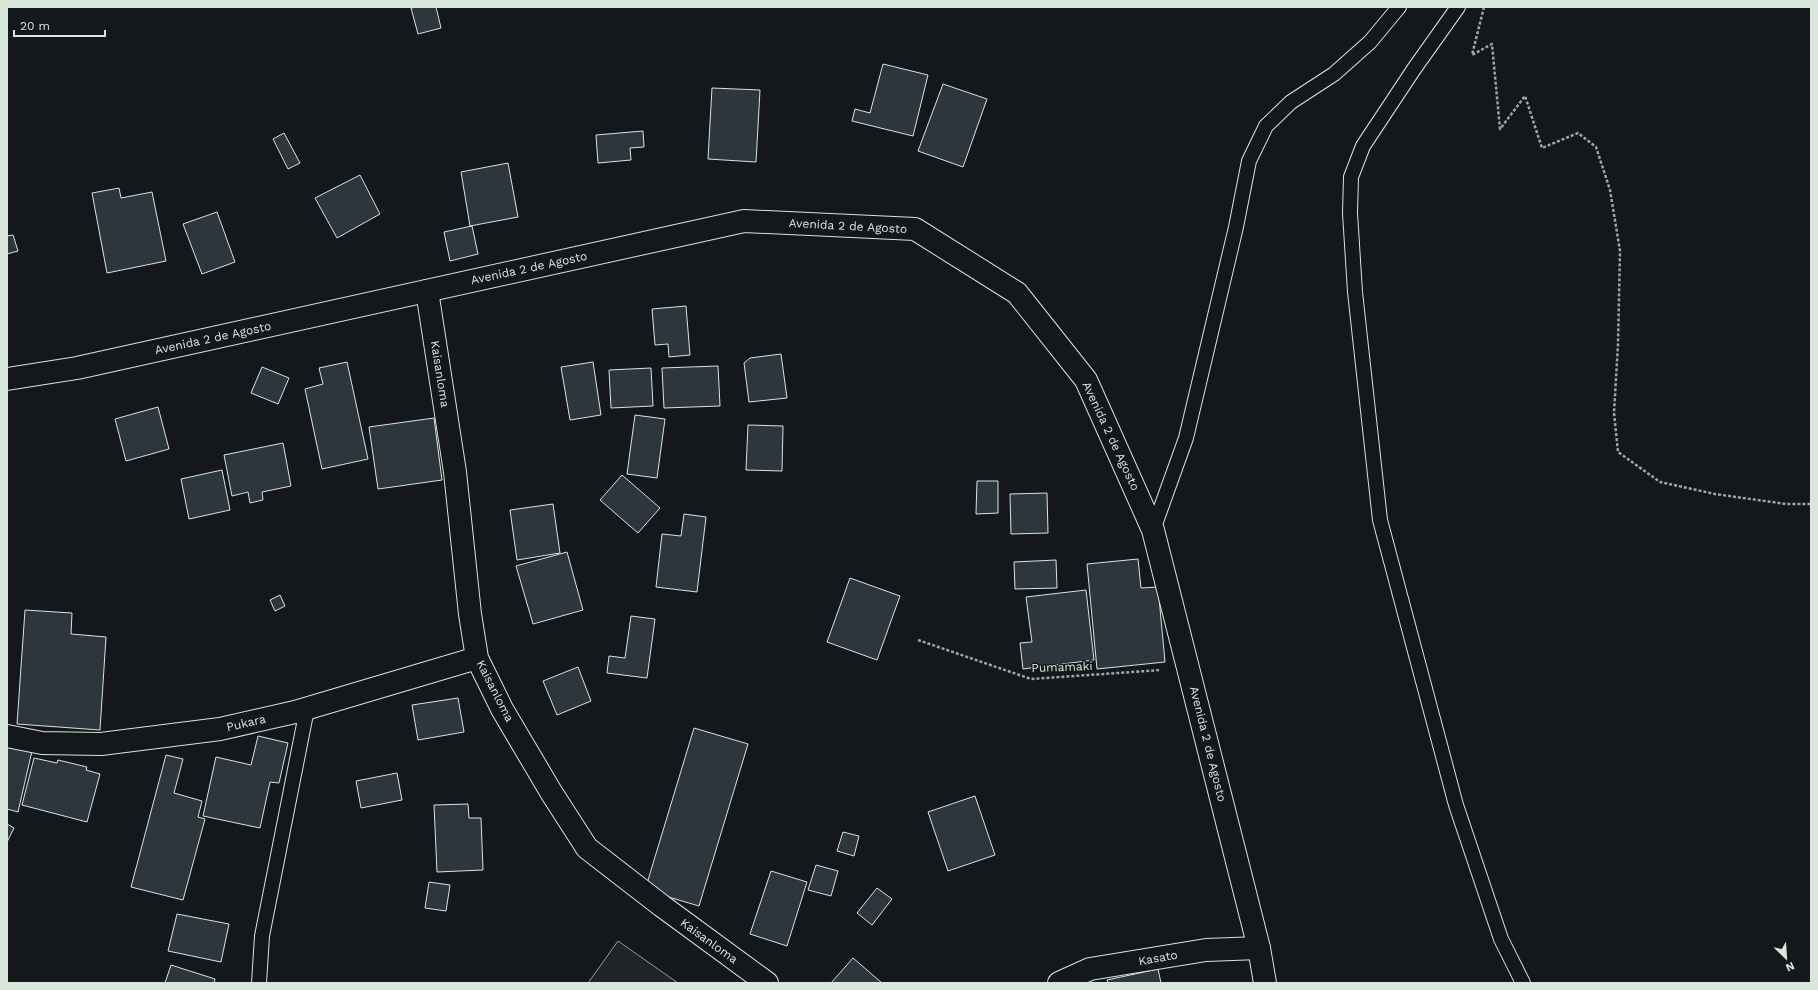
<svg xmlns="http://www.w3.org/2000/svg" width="1818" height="990" viewBox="0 0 1818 990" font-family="'Work Sans',sans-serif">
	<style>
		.green { fill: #202428; stroke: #939e99 }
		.building { fill: #2c363c; stroke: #d8e6dc }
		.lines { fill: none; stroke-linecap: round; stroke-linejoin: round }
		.service-casing { stroke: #d8e6dc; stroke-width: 16 }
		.minor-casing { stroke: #d8e6dc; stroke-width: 24 }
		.secondary-casing { stroke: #d8e6dc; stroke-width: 24 }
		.path { stroke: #9da8a2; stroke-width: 2.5; stroke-dasharray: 3 2; stroke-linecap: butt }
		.service { stroke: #14181c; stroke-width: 14 }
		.minor { stroke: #14181c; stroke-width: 22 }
		.secondary { stroke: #14181c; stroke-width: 22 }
		.labels { text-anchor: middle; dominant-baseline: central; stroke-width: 3; stroke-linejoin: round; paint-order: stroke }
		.street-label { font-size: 12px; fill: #d8e6dc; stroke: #14181c }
	</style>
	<rect width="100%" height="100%" fill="#14181c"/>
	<path class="green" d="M618 941 678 983H588Z"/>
	<path class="building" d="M417 7H436L441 28 418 34 411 8Z
		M883 64 928 75 913 136 852 121 855 109 870 113Z
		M943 84 987 99 963 167 918 151Z
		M712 88 760 90 756 162 708 159Z
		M643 131 644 147 630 148 631 160 598 163 596 135Z
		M284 133 300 163 288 169 273 139Z
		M508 163 518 217 470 226 461 172Z
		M360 175 380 214 337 238 315 198Z
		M119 188 121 198 152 192 166 261 107 273 92 193Z
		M217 212 235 262 202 274 183 224Z
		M472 226 478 254 450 261 444 232Z
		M13 235 18 251 7 254V236Z
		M686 306 690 355 669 357 668 344 655 345 652 309Z
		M781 354 787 398 749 402 744 363 750 358Z
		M347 362 368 459 322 469 305 389 323 384 319 368Z
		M593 362 601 415 570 420 561 367Z
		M718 366 720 406 664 408 662 368Z
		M262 367 289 378 278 404 251 393Z
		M651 368 653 406 611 408 609 370Z
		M158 407 169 449 126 461 115 419Z
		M635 415 665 419 657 478 627 474Z
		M434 418 442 480 378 489 369 427Z
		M748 425 783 426 782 471 746 470Z
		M283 443 291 486 262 492 263 500 250 503 248 492 232 496 224 455Z
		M222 470 230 510 189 519 181 479Z
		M622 475 660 508 638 533 600 500Z
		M977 481H998V513L976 514Z
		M1047 493 1048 533 1011 534 1010 494Z
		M553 504 560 553 517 560 510 510Z
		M684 514 706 517 697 592 656 587 662 534 681 536Z
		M567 552 583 610 533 624 516 566Z
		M1138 559 1141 588 1158 587 1165 662 1097 669 1087 564Z
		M1056 560 1057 588 1015 589 1014 562Z
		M850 578 900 596 877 660 827 642Z
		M1086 590 1094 660 1023 669 1020 643 1032 642 1026 597Z
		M280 595 285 606 275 611 270 600Z
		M25 610 72 613 71 634 106 637 100 730 17 724Z
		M631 616 655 619 647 678 607 673 609 656 625 658Z
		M578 667 591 701 557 715 543 681Z
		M458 698 464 732 418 740 412 705Z
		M694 728 748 744 699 906 645 890Z
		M258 736 288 743 279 783 270 782 260 828 203 816 216 757 251 765Z
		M7 746 32 751 18 812 7 809Z
		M166 755 183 759 174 793 202 801 198 817 205 819 183 900 131 887Z
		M34 758 57 763 58 760 87 767 86 770 100 774 87 822 22 805Z
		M397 773 402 800 361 808 356 781Z
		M975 796 995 855 948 871 928 812Z
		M468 804 469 818H481L483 870 437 872 434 805Z
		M7 824 14 828 7 842Z
		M843 832 859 836 854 856 837 851Z
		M816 865 838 871 831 896 808 890Z
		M771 871 807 882 787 946 750 934Z
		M429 882 450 885 446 911 425 908Z
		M877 888 892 899 872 925 857 913Z
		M177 914 229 924 221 962 168 951Z
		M853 958 882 983H831Z
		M171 965 215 979 214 983H165Z
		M1158 969 1161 983H1108L1107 980Z"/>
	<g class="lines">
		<defs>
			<path id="service" d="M1458 7 1414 69 1363 146 1351 177 1350 213 1355 292 1380 520 1456 805 1501 939 1523 983
				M1153 530 1186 438 1236 227 1249 161 1266 126 1291 102 1334 74 1370 42 1399 7
				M259 983 262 936 307 709"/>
			<path id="minor" d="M427 291 455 472 470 614 477 658 502 709 551 792 587 848 662 906 767 983
				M7 736 42 743 101 744 220 729 295 712 477 658
				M1059 983 1090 969 1206 950 1259 948"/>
			<path id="secondary" d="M7 379 77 368 744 221 915 229 1017 293 1086 380 1153 530 1259 948 1265 983"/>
		</defs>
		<use href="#service" class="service-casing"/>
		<use href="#minor" class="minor-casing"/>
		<use href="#secondary" class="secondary-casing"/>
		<path class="path" d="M1484 7 1472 55 1492 44 1500 129 1525 96 1542 148 1578 133 1596 147 1610 190 1620 251 1618 344 1614 413 1618 452 1660 482 1715 494 1786 504H1811
			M918 640 1031 679 1161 670"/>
		<use href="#service" class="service"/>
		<use href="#minor" class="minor"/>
		<use href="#secondary" class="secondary"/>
	</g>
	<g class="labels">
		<g class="street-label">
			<text transform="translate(848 226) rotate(3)">Avenida 2 de Agosto</text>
			<text transform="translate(529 268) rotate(-12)">Avenida 2 de Agosto</text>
			<text transform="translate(213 338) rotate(-12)">Avenida 2 de Agosto</text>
			<text transform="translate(440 374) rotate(81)">Kaisanloma</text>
			<text transform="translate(1111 436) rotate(65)">Avenida 2 de Agosto</text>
			<text transform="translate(1062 667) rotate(-2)">Pumamaki</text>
			<text transform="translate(495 691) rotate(63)">Kaisanloma</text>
			<text transform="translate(246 723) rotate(-13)">Pukara</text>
			<text transform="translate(1208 744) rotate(76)">Avenida 2 de Agosto</text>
			<text transform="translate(709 941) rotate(36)">Kaisanloma</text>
			<text transform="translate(1158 958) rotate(-10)">Kasato</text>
		</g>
	</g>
	<rect width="1818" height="990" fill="none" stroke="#d8e6dc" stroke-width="16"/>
	<g transform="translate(1786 958) rotate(155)" stroke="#14181c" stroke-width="3" paint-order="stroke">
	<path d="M0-3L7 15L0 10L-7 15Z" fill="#d8e6dc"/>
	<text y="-6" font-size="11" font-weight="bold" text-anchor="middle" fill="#d8e6dc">N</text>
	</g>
	<path d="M14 30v6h91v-6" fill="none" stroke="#d8e6dc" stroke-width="2"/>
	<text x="20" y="30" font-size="12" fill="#d8e6dc" stroke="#14181c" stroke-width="3" paint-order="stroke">20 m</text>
</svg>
